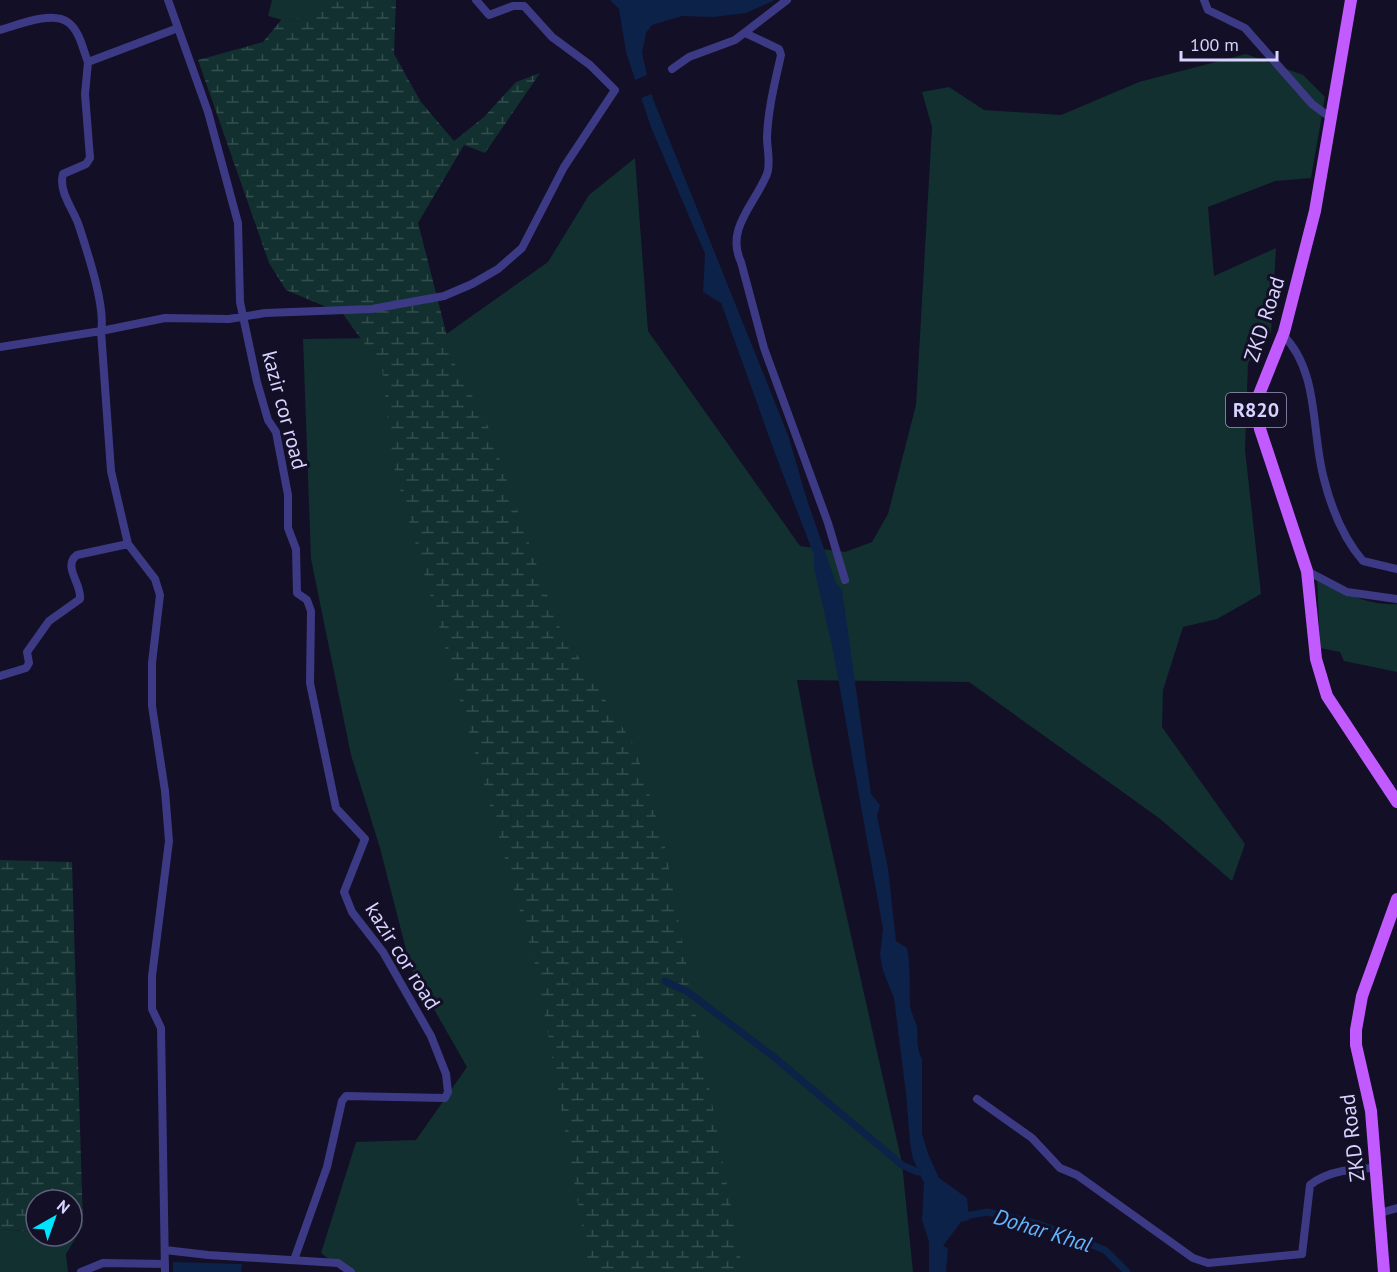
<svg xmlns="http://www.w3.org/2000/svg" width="1397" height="1272" viewBox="0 0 1397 1272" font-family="'PT Sans',sans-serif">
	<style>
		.green { fill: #12302f }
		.wetland { fill: url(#wetland-marsh) }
		.water { fill: #0c2248 }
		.pier { fill: #130f26 }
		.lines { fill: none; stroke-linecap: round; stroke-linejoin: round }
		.canal { stroke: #0c2248; stroke-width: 7 }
		.street { stroke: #3d3a85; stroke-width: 8 }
		.primary { stroke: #c25bff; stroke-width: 12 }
		.labels { text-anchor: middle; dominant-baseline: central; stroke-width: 6; stroke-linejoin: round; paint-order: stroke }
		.shield { fill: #130f26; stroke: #9e99be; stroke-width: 1.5 }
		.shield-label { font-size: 20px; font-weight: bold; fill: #d9d4ff }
		.street-label { font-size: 21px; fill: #d9d4ff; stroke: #130f26 }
		.water-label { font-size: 22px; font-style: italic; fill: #62b6ff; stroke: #130f26 }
	</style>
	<defs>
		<pattern id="wetland-marsh" width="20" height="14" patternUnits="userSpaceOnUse" patternTransform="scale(1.5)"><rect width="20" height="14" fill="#12302f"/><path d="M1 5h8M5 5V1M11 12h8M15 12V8" fill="none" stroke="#344d4e"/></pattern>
	</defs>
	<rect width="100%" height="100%" fill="#130f26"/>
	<path class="green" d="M272 0H348L289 22 268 16Z
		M1246 54 1303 75 1325 97 1311 178 1275 181 1208 207 1214 276 1276 248 1271 333 1248 363 1245 450 1261 594 1217 619 1183 627 1163 690 1162 727 1245 844 1232 881 1159 818 969 682 797 680 813 766 902 1163 913 1272H345L321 1253 356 1142 416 1140 467 1067 411 969 380 848 351 755 311 559 303 339 442 337 548 262 589 195 635 158 648 331 800 546 845 552 872 542 888 514 916 405 932 127 922 92 949 87 984 110 1061 115 1139 82Z
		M1317 575C1342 592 1366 606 1397 604V672L1344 661 1340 652 1320 648Z
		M83 1226 66 1254 68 1272H0V1229L36 1232V1236H72V1227Z"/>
	<path class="wetland" d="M342 0H396L394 54 421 102 454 141 484 117 516 82 540 73 485 153 464 145 418 223 454 363 486 421 557 623 635 747 665 847 743 1272H590L537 971 393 464 382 368 343 314 286 290 269 263 198 60 263 42 282 19 289 22Z
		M0 860 72 862 83 1226 72 1227V1200H36V1232L0 1229Z"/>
	<path class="water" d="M610 0H775L746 13 713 17 682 16 652 25 646 33 642 53 653 99 788 435 807 500 836 583 842 590 871 794 880 805 877 816 888 868 896 941 907 948C911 966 909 986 910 1005 911 1014 916 1021 917 1027 918 1038 916 1049 922 1059V1134L929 1156 939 1178 967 1198 969 1220 961 1222 943 1246 948 1248 946 1272H929V1242L922 1220 924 1183 913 1159 910 1143 906 1094 894 998 883 971 880 955 883 929 833 650 814 568V555L776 456 721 303 703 292 705 254 651 127 626 52 619 9Z
		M173 1262 242 1264 241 1272H173Z"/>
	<path class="pier" d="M649 74 654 93 639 99 633 81Z"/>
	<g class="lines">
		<path class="canal" d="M665 981 688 992 774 1057 902 1165 918 1172
			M960 1217 987 1212 1039 1224 1105 1250 1127 1272"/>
		<path class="street" d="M168 0 208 112 238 223 240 302 257 382 268 420 276 432 288 495V528L296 549 297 593 307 600 311 611 310 683 336 808 365 839 344 892 352 912 383 952 431 1036 446 1074 448 1092 445 1098 346 1096 342 1101 327 1167 294 1260
			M1204 0 1208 10 1245 28 1312 104 1331 118
			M0 30C18 25 53 10 69 23 80 32 83 50 88 62L178 28
			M745 33 779 49 781 55C775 82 768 109 767 137 767 149 771 163 767 174 755 204 725 229 741 262L764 348 828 523 845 580
			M88 62 85 94 90 158 86 164 63 174C58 192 74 210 79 226 87 251 106 307 101 331L165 318 229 319 265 313 372 309 444 296 472 284 498 269 522 248 564 167 615 90 590 65 552 37 524 6H513L489 15 476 0
			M672 69 689 57 735 40 787 0
			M1283 335C1320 372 1311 433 1324 479 1331 507 1344 539 1363 561L1397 569
			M0 347 101 331 111 471 128 544 155 579 160 595 152 663V706L165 791 169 841 152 976V1009L161 1028 165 1272
			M1307 571 1347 592 1397 599
			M0 676 26 668 29 663 27 652 49 621 80 599C82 584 62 566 77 555L128 544
			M977 1099 1032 1138 1060 1168 1077 1175 1193 1258 1208 1263 1302 1254 1310 1185C1329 1170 1353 1169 1376 1168
			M1380 1213 1397 1208
			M165 1250 208 1255 338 1263 351 1272
			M81 1272 103 1263 165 1264"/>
		<path class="primary" d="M1351 0 1315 211 1284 332 1256 402 1260 429 1307 571 1316 659 1327 696 1397 802
			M1384 1272 1371 1111 1356 1045V1030L1362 996 1397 899"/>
	</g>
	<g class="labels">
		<rect class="shield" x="1226" y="393" width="60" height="34" rx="4.5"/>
		<g class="shield-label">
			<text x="1256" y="410">R820</text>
		</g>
		<g class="street-label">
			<text transform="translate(1264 319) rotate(-72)">ZKD Road</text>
			<text transform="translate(285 410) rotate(75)">kazir cor road</text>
			<text transform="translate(403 956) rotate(58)">kazir cor road</text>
			<text transform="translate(1352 1138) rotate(-97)">ZKD Road</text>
		</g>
		<g class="water-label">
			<text transform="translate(1043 1230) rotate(17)">Dohar Khal</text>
		</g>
	</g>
	<g transform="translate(54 1218) rotate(40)"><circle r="28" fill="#130f26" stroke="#625e7d" stroke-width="1.5"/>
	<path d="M0-4.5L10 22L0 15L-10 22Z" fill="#00e5ff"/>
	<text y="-9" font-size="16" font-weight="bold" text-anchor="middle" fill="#d9d4ff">N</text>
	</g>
	<path d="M1181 51v9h96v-9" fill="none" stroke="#d9d4ff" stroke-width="3"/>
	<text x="1190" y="51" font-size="18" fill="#d9d4ff" stroke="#130f26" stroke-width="4.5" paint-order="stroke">100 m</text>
</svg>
